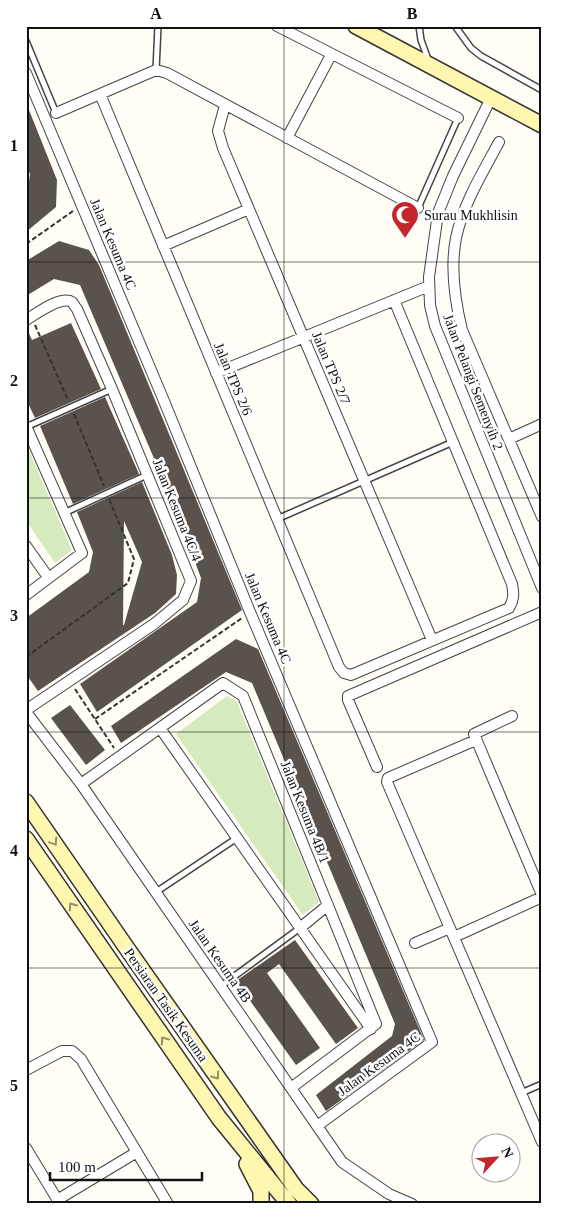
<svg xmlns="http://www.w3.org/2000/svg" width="568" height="1230" viewBox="0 0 568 1230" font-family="Georgia,serif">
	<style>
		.green { fill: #d5ebbd }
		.building { fill: #5a524d; fill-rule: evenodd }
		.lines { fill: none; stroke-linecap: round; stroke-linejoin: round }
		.lane-casing { stroke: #444; stroke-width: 8 }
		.street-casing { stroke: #444; stroke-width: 12 }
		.secondary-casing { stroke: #333; stroke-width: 18 }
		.path { stroke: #333; stroke-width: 2; stroke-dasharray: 5 2.5; stroke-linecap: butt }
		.lane { stroke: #fff; stroke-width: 5 }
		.street { stroke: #fff; stroke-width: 10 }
		.secondary { stroke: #fff6b0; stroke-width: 15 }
		.oneway { stroke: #948f68 }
		.grid { fill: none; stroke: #111; stroke-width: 1; stroke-opacity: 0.55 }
		.labels { text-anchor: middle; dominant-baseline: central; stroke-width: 5; stroke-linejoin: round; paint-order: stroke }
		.poi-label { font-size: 14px; fill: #111; stroke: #fff; text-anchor: start }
		.street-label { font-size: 14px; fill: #111; stroke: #fff }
		.neatline { fill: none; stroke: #111; stroke-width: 2 }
		.grid-label { font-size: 16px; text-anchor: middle; font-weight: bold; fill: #111 }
	</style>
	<rect width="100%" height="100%" fill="#fffdf5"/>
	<path class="green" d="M26 444 72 550 55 563 26 521Z
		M227 696 237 702 319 902 303 915 176 734Z"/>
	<path class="building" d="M27 105 57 180 56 207 26 232V204L30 174 26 164Z
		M59 241 89 250 99 265 242 610 97 712 80 684 197 602 201 578 173 503 80 285 54 279 26 296V261Z
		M71 323 101 389 35 418 26 399V327L32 340Z
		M105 397 139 474 73 504 40 426Z
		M142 482 172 555 177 575 176 594 155 613 38 691 26 674V618L89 572 93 552 77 512ZM124 521 142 562 124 625H123Z
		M236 639 258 649 424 1040 326 1111 316 1095 392 1036 395 1024 252 683 226 672 121 743 111 726Z
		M70 705 105 750 86 765 51 718Z
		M295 940 358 1028 336 1044 279 964 267 973 320 1048 296 1065 236 981Z"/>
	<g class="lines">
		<defs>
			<path id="lane" d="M419 26 421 40 429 62
				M455 26 471 48 481 56 542 90
				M26 41 56 113
				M156 70 158 26
				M418 208 458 118
				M26 427 112 389
				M64 513 147 475
				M277 519 453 442
				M156 892 237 838
				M221 986 300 928
				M521 1093 542 1084"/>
			<path id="street" d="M277 26 458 118
				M26 73 164 401 250 612 432 1042 317 1126
				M100 94 339 667 344 673 351 675 509 608C514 600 514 594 512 584L394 300
				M491 98 453 176 438 213 429 277 430 305 435 326 542 588
				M225 105 218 131 223 148 432 640
				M56 113 156 70 167 73 418 208
				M287 138 331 55
				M499 142C483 172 463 204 456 238 450 268 455 301 462 330L542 517
				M163 246 249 209
				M26 320C36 314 61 295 72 302 73 303 76 308 77 309L112 389 191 581 183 600 154 624 26 710
				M216 373 429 286
				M26 426 82 553 26 595
				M509 439 542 424
				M26 546 48 577
				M26 712 81 784 342 1162 389 1194 412 1204
				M512 716 474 734 542 895
				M160 728 371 1029
				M476 740 388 778 387 782 542 1142
				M377 767 348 700V696L542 612
				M81 784 223 683 243 696 376 1024 291 1088
				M300 928 328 905
				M454 937 542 897
				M415 943 450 928
				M26 1070 62 1051H72L81 1059 168 1204
				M26 1148 60 1204
				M57 1200 137 1152"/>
			<path id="secondary" d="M356 26 542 125
				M26 802 126 947 296 1189 311 1204
				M26 839 219 1118 289 1204
				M247 1164 261 1191V1204"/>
		</defs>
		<use href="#lane" class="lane-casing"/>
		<use href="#street" class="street-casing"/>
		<use href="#secondary" class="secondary-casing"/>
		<path class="path" d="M26 244 73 211
			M35 325 68 400
			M74 414 104 486
			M26 657 128 583 134 559 109 499
			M75 689 114 748
			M95 719 242 618"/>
		<use href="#lane" class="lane"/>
		<use href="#street" class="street"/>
		<use href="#secondary" class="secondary"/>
	</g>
	<defs><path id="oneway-chevron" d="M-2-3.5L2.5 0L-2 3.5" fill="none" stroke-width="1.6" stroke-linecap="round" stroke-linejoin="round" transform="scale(1.25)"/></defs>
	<g class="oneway">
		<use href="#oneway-chevron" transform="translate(54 842) rotate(56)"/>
		<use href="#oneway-chevron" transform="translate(72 906) rotate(-125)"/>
		<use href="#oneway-chevron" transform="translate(164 1040) rotate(-125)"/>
		<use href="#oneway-chevron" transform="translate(216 1076) rotate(55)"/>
	</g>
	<path class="grid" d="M284 26V1204M26 262H542M26 498H542M26 732H542M26 968H542"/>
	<defs>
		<symbol id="mosque-pin" viewBox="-11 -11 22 30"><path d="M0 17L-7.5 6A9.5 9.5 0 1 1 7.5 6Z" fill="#c4262e" stroke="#fff"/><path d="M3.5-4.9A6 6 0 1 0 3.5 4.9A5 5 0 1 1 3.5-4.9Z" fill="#fff"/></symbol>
	</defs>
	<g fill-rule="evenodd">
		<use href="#mosque-pin" x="389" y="199" width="32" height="43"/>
	</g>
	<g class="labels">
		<g class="poi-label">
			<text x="424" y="215">Surau Mukhlisin</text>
		</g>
		<g class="street-label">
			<text transform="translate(113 244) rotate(67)">Jalan Kesuma 4C</text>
			<text transform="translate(331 368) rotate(67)">Jalan TPS 2/7</text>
			<text transform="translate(233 379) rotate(67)">Jalan TPS 2/6</text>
			<text transform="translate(473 382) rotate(69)">Jalan Pelangi Semenyih 2</text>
			<text transform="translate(177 510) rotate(68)">Jalan Kesuma 4C/4</text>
			<text transform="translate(268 618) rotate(67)">Jalan Kesuma 4C</text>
			<text transform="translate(305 812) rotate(68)">Jalan Kesuma 4B/1</text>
			<text transform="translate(220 961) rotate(55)">Jalan Kesuma 4B</text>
			<text transform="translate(166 1005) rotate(55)">Persiaran Tasik Kesuma</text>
			<text transform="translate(379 1064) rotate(-36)">Jalan Kesuma 4C</text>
		</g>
	</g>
	<rect width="568" height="1230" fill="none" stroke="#ffffff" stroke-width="55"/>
	<g transform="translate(496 1158) rotate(64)"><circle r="24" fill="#ffffff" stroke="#a0a0a0"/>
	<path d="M0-4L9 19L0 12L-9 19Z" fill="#c4262e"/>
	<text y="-8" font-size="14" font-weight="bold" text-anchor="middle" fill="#111111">N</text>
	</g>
	<path d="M50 1172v8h152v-8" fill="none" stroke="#111111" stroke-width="2.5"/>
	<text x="58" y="1172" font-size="15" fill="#111111" stroke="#ffffff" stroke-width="4" paint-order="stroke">100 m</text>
	<rect x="28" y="28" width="512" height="1174" class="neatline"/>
	<g class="grid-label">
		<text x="156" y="19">A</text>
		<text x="412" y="19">B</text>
		<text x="14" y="151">1</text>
		<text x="14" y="386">2</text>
		<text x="14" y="621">3</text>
		<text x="14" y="856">4</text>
		<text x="14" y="1091">5</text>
	</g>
</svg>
